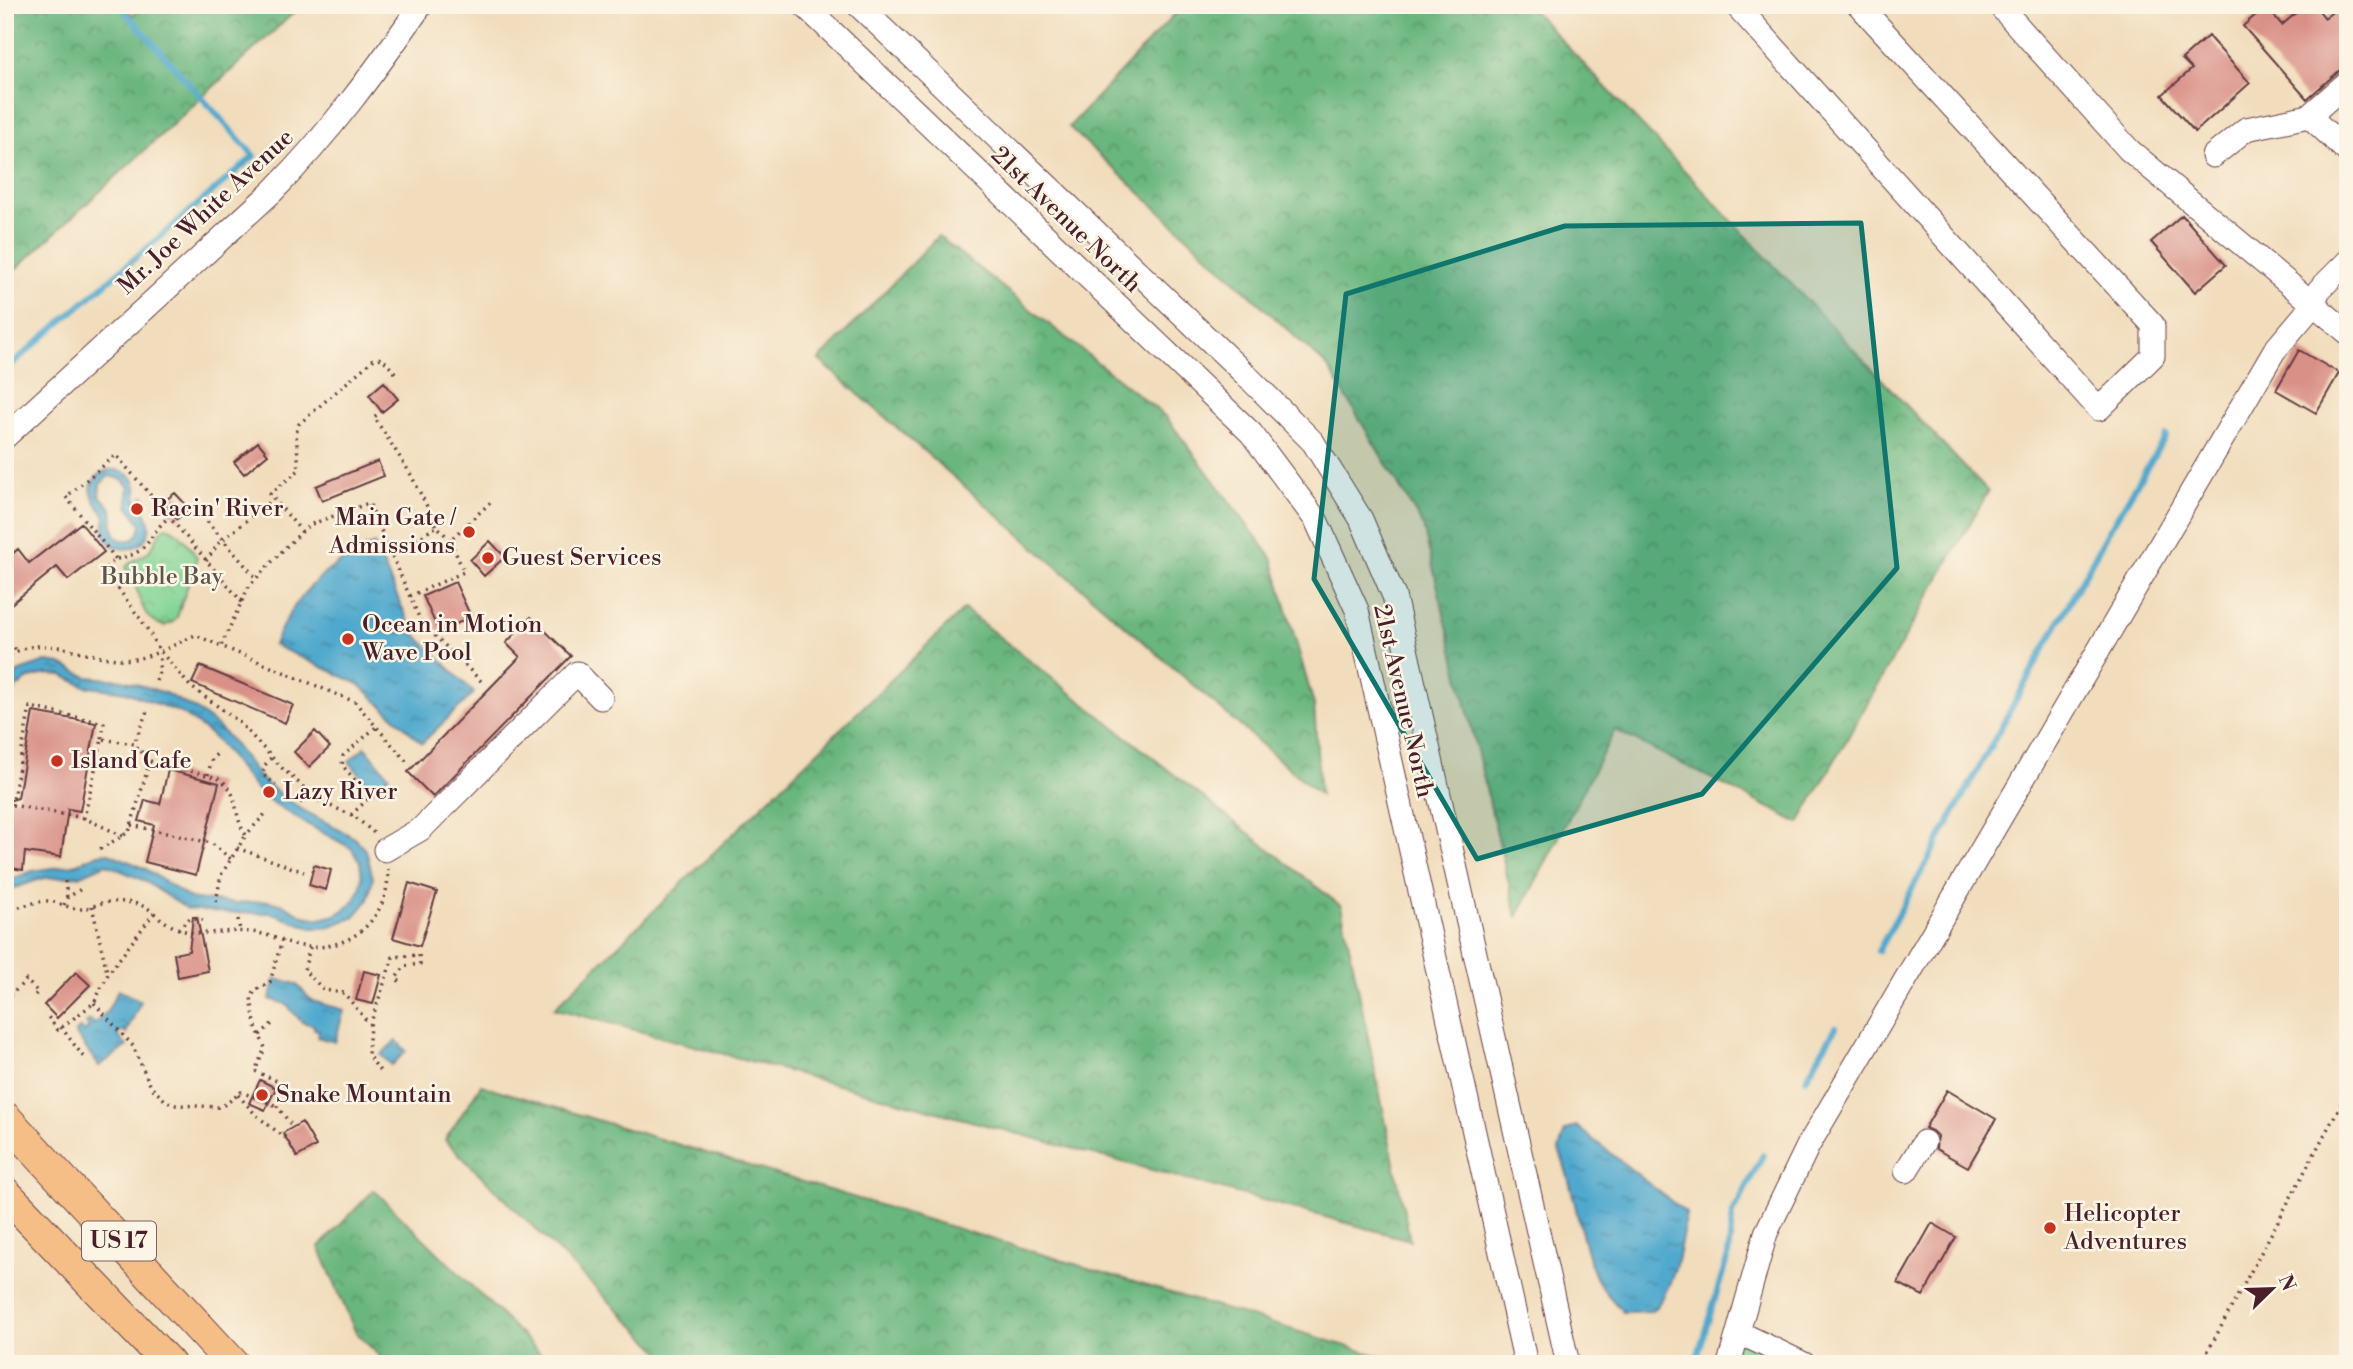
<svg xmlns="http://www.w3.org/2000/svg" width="2353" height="1369" viewBox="0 0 2353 1369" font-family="'Libre Bodoni',serif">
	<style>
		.forest { fill: url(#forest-crowns); stroke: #5a6a54; stroke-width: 2 }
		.park { fill: url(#park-crowns); stroke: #667a60; stroke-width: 2 }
		.water { fill: url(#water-ripples); stroke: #4d647c; stroke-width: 2; fill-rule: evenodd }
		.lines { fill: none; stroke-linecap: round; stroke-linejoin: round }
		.stream { stroke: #50a9ce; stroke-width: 6 }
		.building { fill: #d99087 }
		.minor-casing { stroke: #633b41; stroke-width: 25 }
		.highway-casing { stroke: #633b41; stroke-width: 34 }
		.path { stroke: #633b41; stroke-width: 3.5; stroke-dasharray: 2 5; stroke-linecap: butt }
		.minor { stroke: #fff; stroke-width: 23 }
		.highway { stroke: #f6be87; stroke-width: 32 }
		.marked { fill: #0f766e; fill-opacity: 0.2; stroke: #0f766e; stroke-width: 5; stroke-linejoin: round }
		.poi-dot { fill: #c8321e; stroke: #fcf5e5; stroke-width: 2.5 }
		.labels { text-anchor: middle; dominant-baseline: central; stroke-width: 5; stroke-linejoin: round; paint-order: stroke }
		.shield { fill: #fcf5e5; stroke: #7f5f63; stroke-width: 2 }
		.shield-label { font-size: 23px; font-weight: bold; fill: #4a1f2b }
		.street-label { font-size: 24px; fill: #4a1f2b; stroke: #fcf5e5 }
		.poi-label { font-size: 24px; fill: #4a1f2b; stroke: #fcf5e5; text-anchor: start }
		.park-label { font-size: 24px; fill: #5b554b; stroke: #fcf5e5 }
	</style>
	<defs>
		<pattern id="forest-crowns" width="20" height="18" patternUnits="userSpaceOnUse" patternTransform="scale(1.75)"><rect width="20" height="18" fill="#69b67e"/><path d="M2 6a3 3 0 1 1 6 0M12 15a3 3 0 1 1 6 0" fill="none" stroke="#589367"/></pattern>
		<pattern id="park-crowns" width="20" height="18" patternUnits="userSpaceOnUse" patternTransform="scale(1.75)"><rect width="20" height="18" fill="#82d495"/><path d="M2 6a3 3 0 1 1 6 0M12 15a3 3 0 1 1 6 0" fill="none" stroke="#72b681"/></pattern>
		<pattern id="water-ripples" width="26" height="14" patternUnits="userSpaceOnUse" patternTransform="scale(1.75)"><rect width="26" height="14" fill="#50a9ce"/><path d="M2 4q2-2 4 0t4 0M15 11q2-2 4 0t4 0" fill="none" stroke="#4489a7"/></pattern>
	</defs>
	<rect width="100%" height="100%" fill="#fcf5e5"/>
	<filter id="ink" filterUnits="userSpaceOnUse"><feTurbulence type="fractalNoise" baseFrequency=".0143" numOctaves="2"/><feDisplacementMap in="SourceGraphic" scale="14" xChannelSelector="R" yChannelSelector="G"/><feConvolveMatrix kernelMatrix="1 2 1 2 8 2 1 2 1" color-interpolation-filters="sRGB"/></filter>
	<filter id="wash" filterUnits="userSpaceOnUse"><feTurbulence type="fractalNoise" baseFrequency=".00686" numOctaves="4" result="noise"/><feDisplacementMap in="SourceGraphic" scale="28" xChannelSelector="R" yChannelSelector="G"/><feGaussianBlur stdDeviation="1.57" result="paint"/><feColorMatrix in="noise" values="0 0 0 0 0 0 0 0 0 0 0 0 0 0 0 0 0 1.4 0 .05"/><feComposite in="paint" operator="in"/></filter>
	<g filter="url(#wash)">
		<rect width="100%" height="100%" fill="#f1dcbb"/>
		<path class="forest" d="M5 5H124L133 15 143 5H302L5 279Z
			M1183 5H1528L1988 492 1799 823 1615 730 1517 917 1423 526 1329 368 1069 127Z
			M938 236 1166 417 1272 558 1314 705 1320 795 819 360Z
			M964 609 1341 906 1410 1240 554 1008Z
			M481 1085 1406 1364H673L445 1140Z
			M374 1190 551 1364H387L355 1331 319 1247Z"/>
		<path class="park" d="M166 527C179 530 191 547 197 558L177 617 173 622 164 626C143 620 142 604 136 587 133 579 127 576 126 567 131 559 142 559 149 551 156 543 157 533 166 527Z
			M1738 1332 1804 1364H1730Z"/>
		<path class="water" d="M107 470C119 469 134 473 136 487 137 494 135 498 138 504L140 505 143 496 147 499 144 510C167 546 111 564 104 532 103 526 105 521 105 516 92 499 81 483 107 470ZM109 476 122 479 128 486V506L141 524 139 533 132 540H121C109 531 114 522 112 509L99 495 100 484Z
			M374 544 413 632 474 693 422 743 359 684 274 645C294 595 325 566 374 544Z
			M46 662 61 664 87 677 123 680 165 693 195 709 215 724 229 738 262 780 271 787 301 809 355 838 366 850 373 878 368 900 354 917 326 928H312L270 913H231L187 909 143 880 106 864 79 876 44 878 5 891V882L32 871 74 865 98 854 109 853 144 868 191 899 236 903 269 901 284 905 304 916 320 919 336 915 351 905 360 890 362 878 360 862 351 848 303 822 269 800 254 787 218 742 205 730 181 713 126 692 84 686 62 675 46 674 30 678 16 688 9 703 7 721 10 741 5 761V685L19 671Z
			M365 747 389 776 373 790 349 761Z
			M275 979 296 984 312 1001 344 1010 335 1042 317 1037 319 1030 314 1029V1025L302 1022 286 1004 270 999Z
			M118 990 141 1001 126 1033 124 1030 117 1035 127 1046 99 1066 75 1033 81 1028 84 1032 89 1028 86 1023 90 1020 94 1024 107 1012Z
			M396 1040 406 1051 392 1065 381 1055Z
			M1576 1126 1686 1213C1681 1245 1675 1288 1652 1311L1623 1312C1614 1301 1601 1289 1596 1277 1578 1236 1576 1191 1559 1150L1565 1131Z"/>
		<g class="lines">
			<path class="stream" d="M5 370 254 156 119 5
				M1878 951 2111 527 2166 436
				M1806 1079 1836 1027
				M1695 1364 1728 1256 1733 1213 1763 1155"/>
		</g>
		<g id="blocks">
			<path class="building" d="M2305 5H2314L2325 18 2340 5H2348V68L2339 71 2307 99 2243 26 2266 6 2282 25Z
				M2208 36 2250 83 2195 132 2162 95 2192 69 2182 59Z
				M2182 215 2226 265 2195 292 2151 242Z
				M2299 350 2339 373 2316 413 2276 390Z
				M384 382 398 399 382 412 369 395Z
				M258 442 268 454 244 474 234 462Z
				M378 461 384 476 322 501 316 486Z
				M175 493 189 508 177 519 163 502Z
				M81 523 104 552 68 580 57 567 5 609V560L18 549 29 563Z
				M490 541 505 557 484 576 470 560Z
				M455 582 471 617 439 632 423 596Z
				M531 617 571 656 433 797 408 772 520 657 506 643Z
				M200 666 293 705 285 723 192 683Z
				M33 712 96 723 80 811 68 809 61 857 25 852 23 870 5 867V802L18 798Z
				M315 731 330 747 309 767 294 752Z
				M168 770 219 783 196 875 145 862 154 825 139 821 145 800 160 804Z
				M314 865 331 870 326 890 309 885Z
				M409 883 437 892 420 946 393 938Z
				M193 917H197L208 971 178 977 174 954 189 951Z
				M364 971 381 975 373 1004 356 1000Z
				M76 972 90 985 57 1018 44 1005Z
				M260 1080 276 1088 265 1110 249 1103Z
				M1947 1090 1996 1119 1968 1167 1936 1149 1937 1136 1932 1131 1925 1128Z
				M302 1122 316 1146 297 1157 283 1133Z
				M1932 1223 1956 1237 1923 1296 1898 1283Z"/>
		</g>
	</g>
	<g filter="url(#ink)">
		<use href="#blocks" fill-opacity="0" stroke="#633b41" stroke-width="2"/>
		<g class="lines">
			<defs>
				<path id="minor" d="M804 5 1251 433 1316 520 1357 610 1526 1364
					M858 5 1248 377 1313 442 1361 519 1394 596 1568 1364
					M1736 5 2099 409 2153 356V325L1859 5
					M1999 5 2129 150 2348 333
					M2309 116 2348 152
					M2213 156 2246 129 2309 116 2348 82
					M5 437 273 191C329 134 375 71 421 5
					M385 850 421 829 577 673 601 698
					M1906 1171 1924 1142
					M1738 1332 1804 1364
					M1729 1364 1766 1233 1808 1146 2274 351 2313 305 2319 290 2348 261"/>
				<path id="highway" d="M5 1118 233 1364
					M5 1193 169 1364"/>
			</defs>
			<use href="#minor" class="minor-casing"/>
			<use href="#highway" class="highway-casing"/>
			<path class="path" d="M382 411 374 417 410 473 437 526
				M198 511 256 578
				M302 532 270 494 299 470 296 433 299 424 374 359 382 358 398 376
				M390 550 422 536 437 526 450 540
				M117 559C153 552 145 537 169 517
				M206 561 219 543 273 499
				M410 596 464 572 450 540 491 502
				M242 602 116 455 66 497 116 559 104 569 146 627 160 651 190 686 238 721 282 768 319 801 354 816 374 833
				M5 637 17 652
				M5 659C43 627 92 664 134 659 155 656 176 644 195 635L221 646
				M156 681 159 672 160 653
				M271 758 265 765 263 775 276 785
				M150 761 218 778C242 793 231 814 246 835L267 812
				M406 761 355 702 221 646 249 586 287 546 309 525 369 503 421 622 483 683
				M208 775 212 758 217 754
				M300 803 310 793
				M12 805 84 818
				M5 807 12 805 30 707 104 723 102 739
				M351 815 370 797 342 765 343 756 376 727
				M131 825 211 843 231 859
				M123 836 84 818 102 739 134 744 147 711
				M237 848 304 872
				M100 849 129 832 150 761 134 744
				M65 881 67 898
				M216 902 221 875 246 835
				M64 905 67 898 81 889
				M92 906 107 972
				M5 909C20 909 33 901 48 901 59 902 69 909 80 909 87 909 95 905 102 903 118 900 141 901 154 913L108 974 94 1003 58 1030 48 1017
				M154 913C190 945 209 928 250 932 271 933 291 947 312 947 358 948 390 912 388 869
				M238 919 240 931
				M178 929 190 918 203 920
				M282 940 270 982 256 990 251 997 255 1024 265 1048 255 1071 286 1085 277 1106 292 1126
				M310 947 304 970 324 990 344 993 370 1025 368 1055 380 1071
				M5 989 11 995 26 980 38 992 34 996
				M94 1003 133 1046 151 1087 167 1102 176 1105 218 1107 226 1104 241 1092 277 1106
				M370 1025 393 957 419 955 420 964 405 966 396 978 401 983
				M61 1027 85 1059
				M260 1035 273 1023
				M238 1095 256 1115 285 1138
				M2201 1364 2348 1091"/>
			<use href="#minor" class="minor"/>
			<use href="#highway" class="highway"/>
		</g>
	</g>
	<path class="marked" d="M1861 223 1897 568 1702 794 1477 859 1314 579 1346 294 1565 226Z"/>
	<g class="poi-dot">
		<circle cx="137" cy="509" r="7"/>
		<circle cx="469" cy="532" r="7"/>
		<circle cx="488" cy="558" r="7"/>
		<circle cx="348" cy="639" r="7"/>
		<circle cx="57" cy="761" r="7"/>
		<circle cx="269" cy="792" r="7"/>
		<circle cx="262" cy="1095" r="7"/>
		<circle cx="2050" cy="1228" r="7"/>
	</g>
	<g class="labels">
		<rect class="shield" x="82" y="1221.5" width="74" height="39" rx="5"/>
		<g class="shield-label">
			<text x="119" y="1241">US 17</text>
		</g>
		<g class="street-label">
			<text transform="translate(206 212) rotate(-43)">Mr. Joe White Avenue</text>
			<text transform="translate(1066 220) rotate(44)">21st Avenue North</text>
			<text transform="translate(1403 701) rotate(77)">21st Avenue North</text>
		</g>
		<g class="poi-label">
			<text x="151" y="509">Racin' River</text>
			<text x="455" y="518" text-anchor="end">Main Gate /<tspan x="455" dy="28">Admissions</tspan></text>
			<text x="502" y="558">Guest Services</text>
			<text x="362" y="625">Ocean in Motion<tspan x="362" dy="28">Wave Pool</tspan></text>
			<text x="71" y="761">Island Cafe</text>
			<text x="283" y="792">Lazy River</text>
			<text x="276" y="1095">Snake Mountain</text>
			<text x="2064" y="1214">Helicopter<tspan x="2064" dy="28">Adventures</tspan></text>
		</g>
		<g class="park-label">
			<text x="162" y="577">Bubble Bay</text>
		</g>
	</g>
	<rect width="2353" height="1369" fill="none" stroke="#fcf5e5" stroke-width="28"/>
	<g transform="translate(2272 1289) rotate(67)" stroke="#fcf5e5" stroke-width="5" paint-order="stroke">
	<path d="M0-5L12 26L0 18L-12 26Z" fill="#4a1f2b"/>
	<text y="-10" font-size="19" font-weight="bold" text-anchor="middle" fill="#4a1f2b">N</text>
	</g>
</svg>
